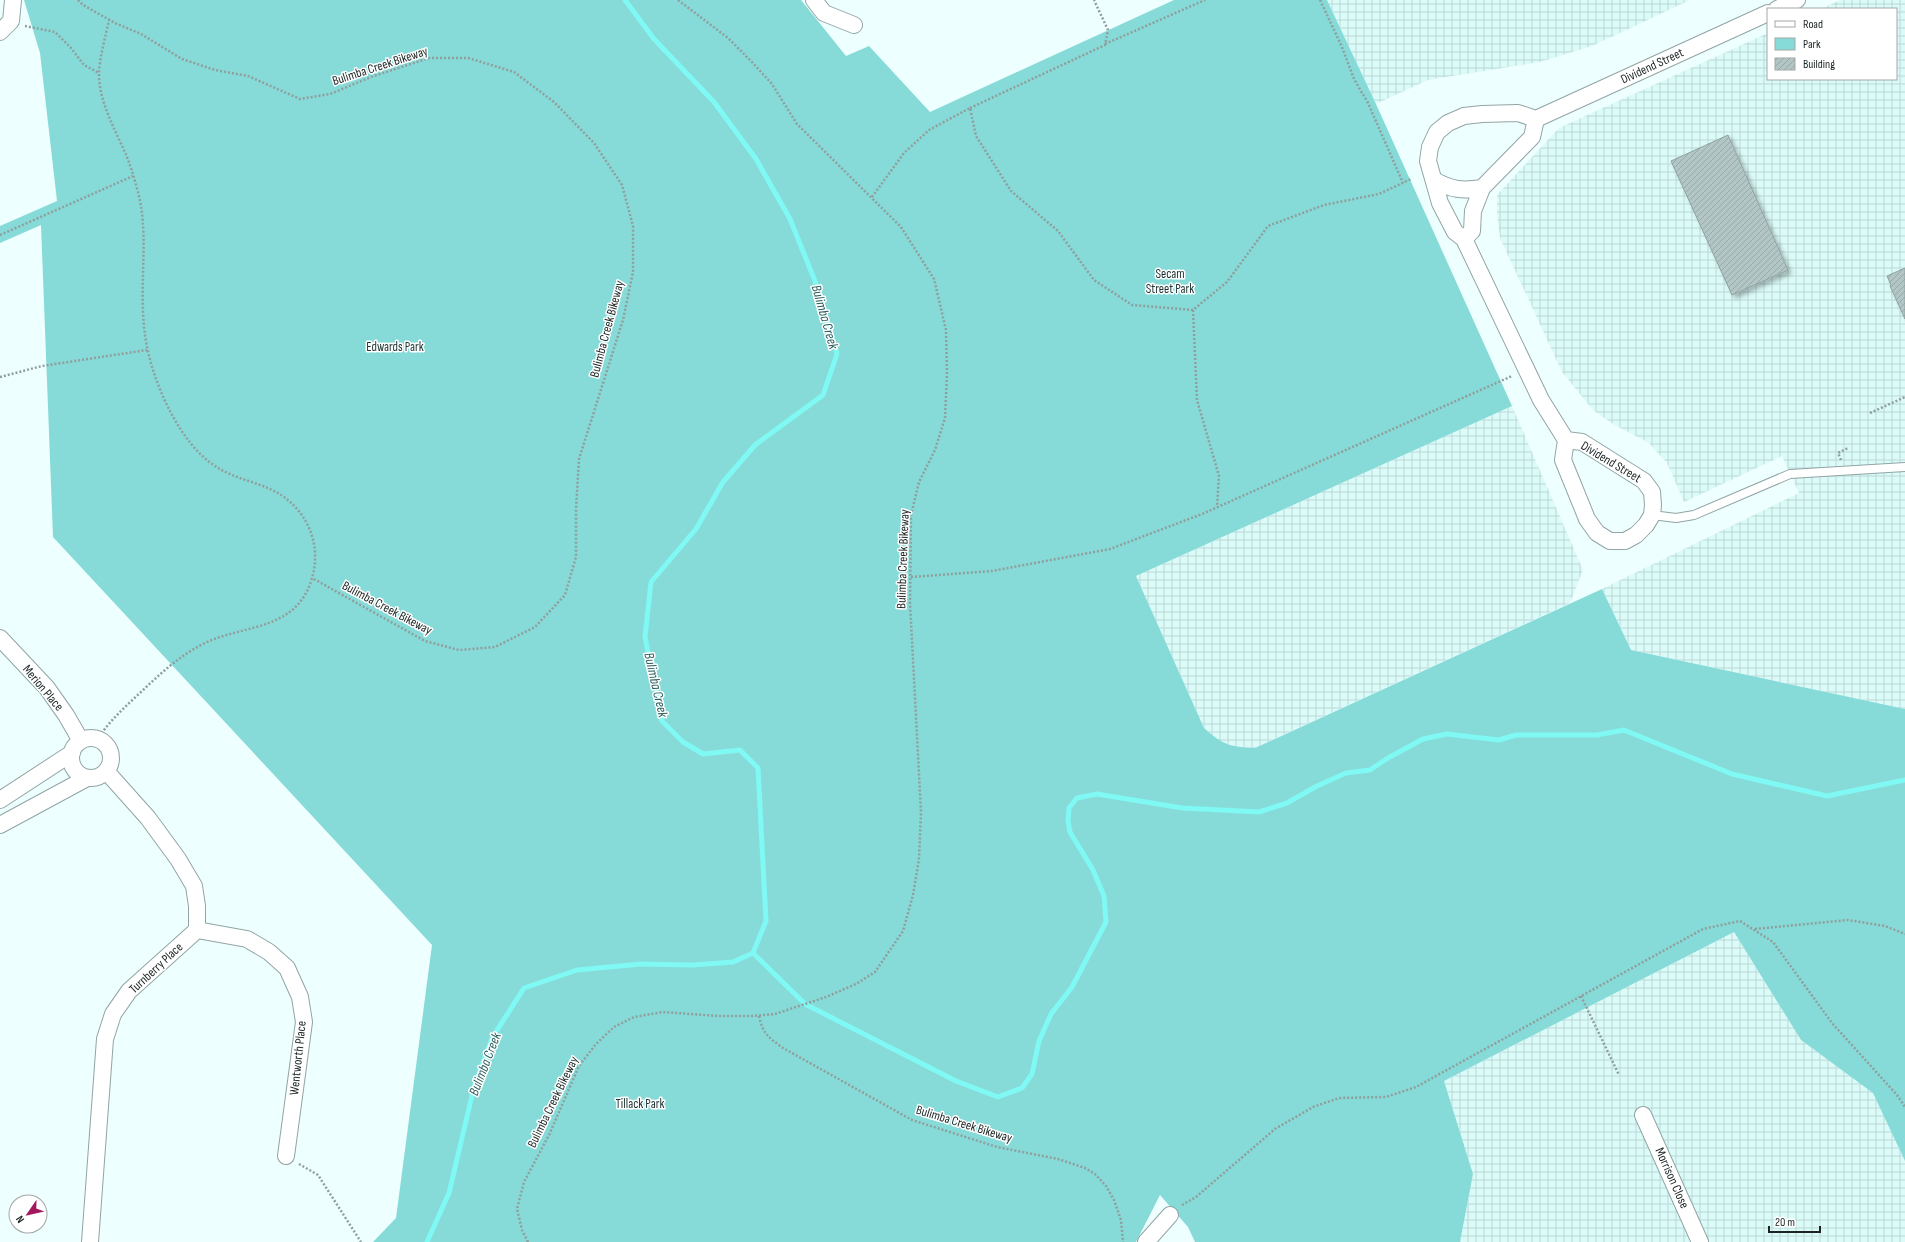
<svg xmlns="http://www.w3.org/2000/svg" width="1905" height="1242" viewBox="0 0 1905 1242" font-family="'Sofia Sans Condensed',sans-serif">
	<style>
		.industrial { fill: url(#industrial-grid) }
		.green { fill: #86dbd8 }
		.lines { fill: none; stroke-linecap: round; stroke-linejoin: round }
		.stream { stroke: #80f8f3; stroke-width: 5 }
		.building { fill: url(#building-hatch); stroke: #8ea3a1; filter: url(#shadow) }
		.service-casing { stroke: #91a5a4; stroke-width: 10 }
		.minor-casing { stroke: #91a5a4; stroke-width: 18 }
		.path { stroke: #909e9d; stroke-width: 2.5; stroke-dasharray: 2 2; stroke-linecap: butt }
		.service { stroke: #fff; stroke-width: 8 }
		.minor { stroke: #fff; stroke-width: 16 }
		.labels { text-anchor: middle; dominant-baseline: central; stroke-width: 3; stroke-linejoin: round; paint-order: stroke }
		.street-label { font-size: 13px; fill: #1c2524; stroke: #fff }
		.park-label { font-size: 13px; fill: #1b3130; stroke: #fff }
		.water-label { font-size: 14px; font-style: italic; fill: #2b5f5d; stroke: #fff }
	</style>
	<defs>
		<pattern id="industrial-grid" width="8" height="8" patternUnits="userSpaceOnUse"><rect width="8" height="8" fill="#dbfbf9"/><path d="M0 4h8M4 0v8" fill="none" stroke="#bbd7d5"/></pattern>
		<pattern id="building-hatch" width="6" height="6" patternUnits="userSpaceOnUse"><rect width="6" height="6" fill="#b1c6c5"/><path d="M-1 1l2-2M0 6l6-6M5 7l2-2" fill="none" stroke="#98aaa9"/></pattern>
		<filter id="shadow"><feDropShadow dx="3.5" dy="3.5" stdDeviation="2" flood-color="#0004"/></filter>
	</defs>
	<rect width="100%" height="100%" fill="#edfffe"/>
	<path class="industrial" d="M1327 0H1690L1592 46 1540 62 1428 80 1376 104Z
		M1840 0H1905V709L1631 650 1602 589 1799 493 1782 456 1684 502 1667 463 1649 443 1613 424 1593 410 1562 372 1500 238 1497 214V195L1559 128 1768 33V79H1896V9H1821Z
		M1512 406 1583 570 1570 603 1255 748 1236 747 1219 742 1204 728 1136 576Z
		M1734 932 1801 1040 1873 1092 1905 1161V1242H1460L1473 1174 1444 1081Z"/>
	<path class="green" d="M24 0H801L846 56 869 46 930 112 1174 0H1327L1376 104 1512 406 1136 576 1204 728C1223 745 1230 747 1255 748L1602 589 1631 650 1905 709V1161L1873 1093 1801 1040 1734 932 1444 1081 1473 1174 1460 1242H1195L1188 1227 1160 1195 1136 1242H373L396 1218 432 945 53 537 41 225 0 243V226L57 201 40 53Z"/>
	<g class="lines">
		<path class="stream" d="M753 953 805 1004 956 1081 998 1097 1022 1088 1032 1074 1039 1041 1051 1014 1072 987 1106 922 1104 896 1093 870 1070 832 1068 821 1069 808 1077 798 1097 794 1182 808 1259 812 1287 803 1317 786 1346 773 1370 770 1388 758 1423 739 1447 734 1499 740 1516 735H1597L1624 730 1732 774 1827 796 1905 780
			M427 1242 449 1193 474 1087 492 1038 524 988 577 970 641 964 693 965 733 962 753 953 766 921 758 768 740 750 703 754 683 742 662 721 645 637 651 582 696 529 723 482 755 445 823 395 837 354 815 281 790 219 756 159 714 102 654 39 625 0"/>
	</g>
	<path class="building" d="M1728 135 1788 270 1732 295 1671 161Z
		M1905 268V319L1890 286 1891 285 1887 276Z"/>
	<g class="lines">
		<defs>
			<path id="service" d="M1652 515 1676 518 1694 515 1790 474 1905 467"/>
			<path id="minor" d="M814 0 824 13 854 25
				M1777 9 1797 0
				M0 32 11 21 13 0
				M1434 180C1451 190 1463 191 1482 188
				M1464 239 1472 231 1473 211 1482 188 1532 137 1536 119
				M1566 440 1582 442 1644 481 1652 492 1653 505 1652 515 1646 525 1636 535 1625 541H1610L1597 533 1587 519 1563 460 1566 440 1541 400 1464 239 1455 232 1440 203 1428 161 1430 147 1437 132 1448 123 1464 116 1482 114 1518 113 1536 119 1768 13
				M0 638 47 688 66 715 81 741
				M71 758a20 20 0 1 1 40 0a20 20 0 1 1-40 0Z
				M0 800 72 753
				M0 825 87 778
				M197 930 247 939 269 952 287 968 300 997 304 1022 286 1156
				M1643 1115 1700 1242
				M90 1242 105 1039 113 1014 129 991 197 930V906L194 886 178 859 148 818 106 771
				M1146 1242 1170 1215"/>
		</defs>
		<use href="#service" class="service-casing"/>
		<use href="#minor" class="minor-casing"/>
		<path class="path" d="M78 0 83 5 115 23 141 34 182 59 215 70 248 76 300 99 330 94 371 77 429 58H468L514 72 554 102 594 143 622 185 633 226V272L623 320 579 459 576 509V557L565 595 535 627 495 647 459 650 425 641 312 578
			M1320 0 1342 47 1354 79 1368 103 1403 183
			M25 26 55 32 71 48 84 65 99 73
			M1105 44 1205 0
			M970 108 1105 45 1108 30 1094 0
			M872 197 904 153 929 130 970 108 976 136 1011 191 1058 231 1094 280 1132 305 1193 310 1227 282 1268 226 1324 205 1379 194 1411 179
			M0 235 133 176
			M1193 310 1197 400 1219 476 1217 507
			M0 377 42 366 147 350
			M1870 413 1905 397
			M1841 460 1838 453 1848 448
			M911 577 992 571 1110 549 1202 514 1512 376
			M97 740C109 721 125 707 141 692 160 674 179 656 203 644 242 624 297 632 312 578 321 548 310 516 284 497 265 483 240 481 220 469 209 463 197 452 189 441 166 412 147 364 144 326 140 288 147 244 141 206 138 190 133 173 127 157 116 131 99 103 99 74 99 59 106 35 109 20
			M1755 929 1848 920 1885 926 1905 934
			M1581 996 1619 1075
			M759 1016C763 1034 768 1037 783 1048L912 1120 997 1147 1058 1159 1085 1168 1095 1174 1106 1186 1114 1200 1121 1220 1123 1242
			M299 1164 318 1175 361 1242
			M1182 1205 1196 1197 1275 1129 1313 1107 1339 1098 1386 1097 1416 1087 1703 929 1740 921 1773 942 1832 1023 1897 1095 1905 1107
			M528 1242 522 1230 517 1209 524 1182 549 1135 579 1066 596 1044 614 1027 634 1017 663 1012 718 1016H753L775 1014 826 997 856 984 875 972 903 931 913 895 919 859 921 812 910 603 911 515 919 482 935 450 945 418 947 374 946 330 934 279 901 227 797 124 772 84 751 61 728 38 678 0"/>
		<use href="#service" class="service"/>
		<use href="#minor" class="minor"/>
	</g>
	<g class="labels">
		<g class="street-label">
			<text transform="translate(380 66) rotate(-18)">Bulimba Creek Bikeway</text>
			<text transform="translate(1652 66) rotate(-25)">Dividend Street</text>
			<text transform="translate(607 329) rotate(-75)">Bulimba Creek Bikeway</text>
			<text transform="translate(1611 462) rotate(31)">Dividend Street</text>
			<text transform="translate(903 559) rotate(-88)">Bulimba Creek Bikeway</text>
			<text transform="translate(387 608) rotate(28)">Bulimba Creek Bikeway</text>
			<text transform="translate(43 688) rotate(50)">Merion Place</text>
			<text transform="translate(156 968) rotate(-43)">Turnberry Place</text>
			<text transform="translate(298 1058) rotate(-84)">Wentworth Place</text>
			<text transform="translate(553 1102) rotate(-64)">Bulimba Creek Bikeway</text>
			<text transform="translate(964 1124) rotate(17)">Bulimba Creek Bikeway</text>
			<text transform="translate(1672 1178) rotate(66)">Morrison Close</text>
		</g>
		<g class="park-label">
			<text x="1170" y="274">Secam<tspan x="1170" dy="15">Street Park</tspan></text>
			<text x="395" y="347">Edwards Park</text>
			<text x="640" y="1104">Tillack Park</text>
		</g>
		<g class="water-label">
			<text transform="translate(825 317) rotate(74)">Bulimba Creek</text>
			<text transform="translate(656 685) rotate(77)">Bulimba Creek</text>
			<text transform="translate(485 1064) rotate(-69)">Bulimba Creek</text>
		</g>
	</g>
	<rect x="1767" y="8" width="130" height="72" fill="#ffffff" stroke="#a4a8a7"/>
	<rect x="1775" y="21" width="20" height="6" fill="#ffffff" stroke="#a4a8a7"/>
	<text x="1803" y="28" font-size="12" fill="#1c2524">Road</text>
	<rect x="1775" y="38" width="20" height="12" fill="#86dbd8" stroke="#a4a8a7"/>
	<text x="1803" y="48" font-size="12" fill="#1c2524">Park</text>
	<rect x="1775" y="58" width="20" height="12" fill="url(#building-hatch)" stroke="#a4a8a7"/>
	<text x="1803" y="68" font-size="12" fill="#1c2524">Building</text>
	<g transform="translate(28 1214) rotate(236)"><circle r="19" fill="#ffffff" stroke="#a4a8a7"/>
	<path d="M0-3L7 15L0 10L-7 15Z" fill="#a3175e"/>
	<text y="-6" font-size="11" font-weight="bold" text-anchor="middle" fill="#1c2524">N</text>
	</g>
	<path d="M1769 1226v6h51v-6" fill="none" stroke="#1c2524" stroke-width="2"/>
	<text x="1775" y="1226" font-size="12" fill="#1c2524" stroke="#ffffff" stroke-width="3" paint-order="stroke">20 m</text>
</svg>
